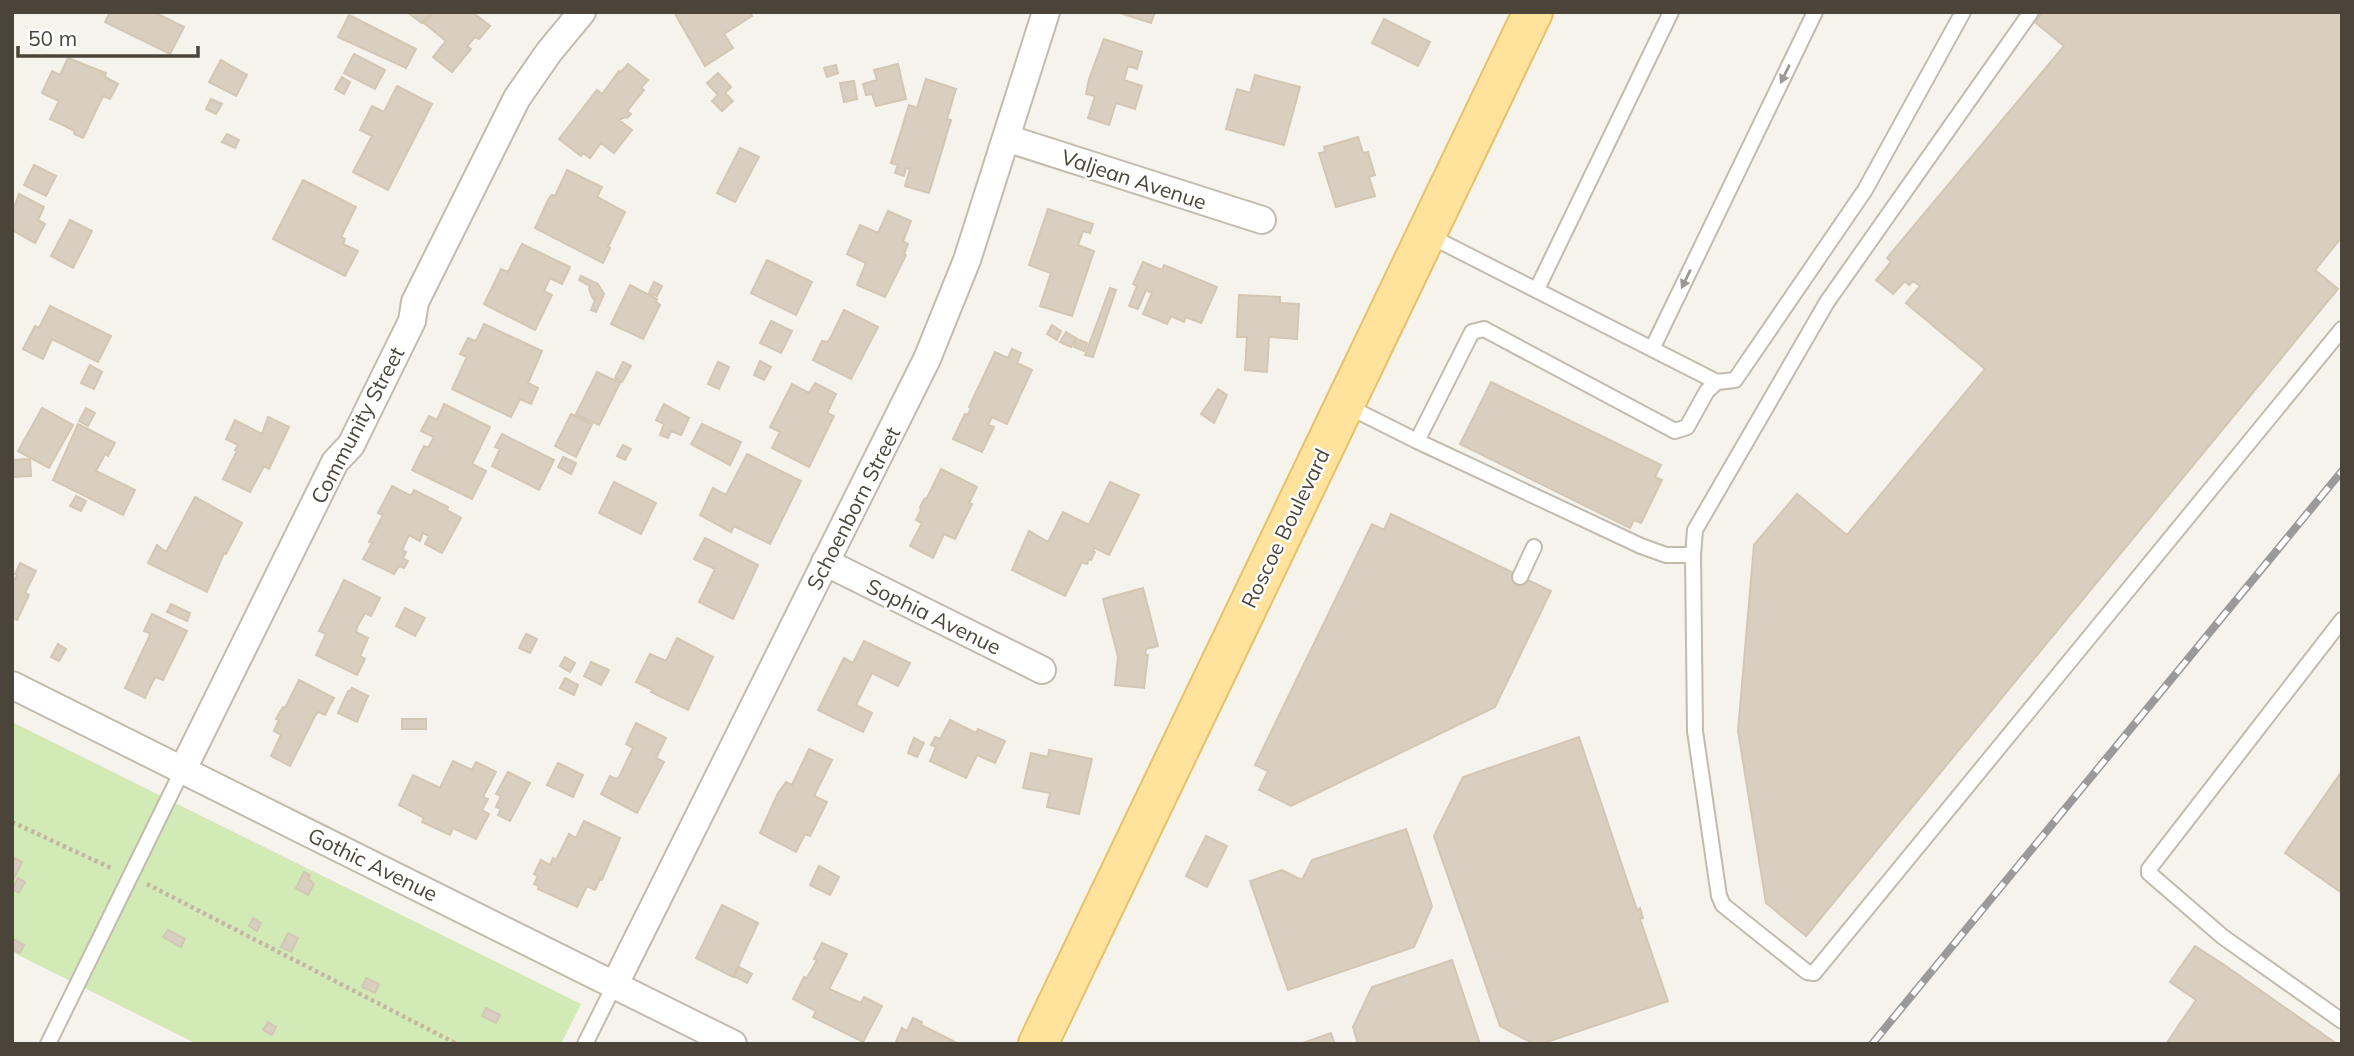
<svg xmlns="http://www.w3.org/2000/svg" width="2354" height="1056" viewBox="0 0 2354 1056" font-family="Mulish,sans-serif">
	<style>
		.green { fill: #d2eab5 }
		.building { fill: #d8cfc1; stroke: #d3c7b4; stroke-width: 2 }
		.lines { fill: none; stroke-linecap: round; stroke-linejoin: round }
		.service-casing { stroke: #c2bbae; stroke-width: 18 }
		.minor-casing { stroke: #c2bbae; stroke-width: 30 }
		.primary-casing { stroke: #e6c16a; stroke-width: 42 }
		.path { stroke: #c4b79f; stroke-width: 4.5; stroke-dasharray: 3.5 3.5; stroke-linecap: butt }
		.service { stroke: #fff; stroke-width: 14 }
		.minor { stroke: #fff; stroke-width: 26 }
		.primary { stroke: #ffe39c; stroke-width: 38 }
		.rail-casing { stroke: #9a9a9a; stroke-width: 8 }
		.rail { stroke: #fff; stroke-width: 5; stroke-dasharray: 16; stroke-linecap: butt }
		.oneway { fill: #9c9892 }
		.labels { text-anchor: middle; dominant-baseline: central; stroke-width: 5; stroke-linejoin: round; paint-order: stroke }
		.street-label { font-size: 21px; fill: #4b4439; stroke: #fff }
	</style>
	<rect width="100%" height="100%" fill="#f6f3ec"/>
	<path class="green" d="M12 722 581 1004 561 1044H197L12 952Z"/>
	<path class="building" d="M110 12H154L184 27 170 54 105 22Z
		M407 12H430L422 23Z
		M433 12H472L490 26 479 39 475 37 467 46 471 49 452 72 433 57 446 41 424 23Z
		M674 12H750L752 16 724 34 733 48 705 66Z
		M1117 12H1155L1151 23Z
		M2043 12H2342V237L2315 270 2338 289 1806 936 1766 903 1738 731 1754 545 1797 494 1847 535 1985 369 1906 303 1920 286 1913 281 1909 285 1905 281 1893 294 1876 280 1891 262 1887 258 2064 46 2035 22Z
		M349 15 416 49 406 68 338 37Z
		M1384 19 1430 42 1418 66 1372 43Z
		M1104 39 1142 52 1137 69 1128 66 1124 80 1142 86 1135 109 1116 103 1109 125 1088 118 1095 96 1086 94 1089 79Z
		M354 54 385 70 375 89 344 73Z
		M68 58 106 73 105 77 118 84 110 99 103 96 83 138 74 134 75 131 50 119 59 101 42 93 52 71 60 75Z
		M221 60 247 75 236 96 209 82Z
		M628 64 648 80 641 88 644 90 627 111 631 114 627 118 625 117 619 120 632 130 614 153 601 143 590 158 583 153 581 156 559 139 597 90 602 94 619 71 621 72Z
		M898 64 906 99 876 106 872 94 866 95 863 84 877 80 874 70Z
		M836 65 838 73 827 77 824 68Z
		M718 73 731 87 725 93 733 101 722 111 712 101 718 95 707 83Z
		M1255 75 1300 87 1284 145 1226 129 1237 89 1250 93Z
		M342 77 350 82 344 94 335 89Z
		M926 79 956 89 947 119 951 120 929 193 905 186 910 169 906 168 904 176 895 173 898 165 891 163 909 105 917 108Z
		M854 81 857 99 844 102 840 83Z
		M397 86 432 104 388 190 353 172 372 136 360 130 372 106 384 112Z
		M211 99 222 104 216 114 206 109Z
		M227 134 239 140 235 148 222 142Z
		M1358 137 1363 153 1368 152 1375 175 1369 177 1375 196 1336 207 1319 153 1325 152 1324 147Z
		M740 148 759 157 735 202 717 193Z
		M34 165 56 176 46 196 24 185Z
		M567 170 602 187 597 197 625 212 608 247 610 248 603 263 535 228 549 198 552 195 555 196Z
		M303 180 356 207 341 237 345 239 343 244 358 251 345 276 273 239Z
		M19 194 44 207 38 220 45 224 35 243 12 230V203L15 205Z
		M1048 209 1093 224 1090 233 1083 231 1078 245 1094 251 1072 316 1040 306 1051 273 1029 265Z
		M888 211 911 221 903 241 908 244 904 254 906 255 885 297 857 285 866 263 847 254 860 225 878 233Z
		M70 220 92 231 73 268 51 256Z
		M522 244 570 267 562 284 550 278 544 291 552 295 535 330 484 304 501 269 508 272Z
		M767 260 812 282 796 315 751 293Z
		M1143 262 1162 270 1164 265 1217 287 1201 323 1186 317 1184 322 1171 316 1167 324 1143 314 1152 293 1146 290 1138 309 1129 306 1137 286 1133 284Z
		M581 276 598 284 604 294 596 312 591 310 596 298 593 299 589 289 590 286 579 280Z
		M654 282 662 286 657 296 649 293Z
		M630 285 657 299 656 302 660 305 643 339 611 324Z
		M1110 288 1116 290 1093 357 1085 355Z
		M1239 295 1280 297V303L1299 304 1297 339 1269 337 1267 372 1245 370 1247 337H1237Z
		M50 306 111 336 98 362 52 339 43 359 23 349 35 326 39 328Z
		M844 310 878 327 851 379 813 360 822 341 827 342 830 339Z
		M771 321 792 331 781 353 760 343Z
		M484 324 542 351 528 383 538 388 531 404 520 399 511 417 452 389 467 357 460 354 468 338 476 341Z
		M1052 325 1061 331 1057 340 1047 334Z
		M1066 332 1076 338 1071 347 1060 342Z
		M1077 339 1087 343 1084 351 1074 347Z
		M1012 349 1021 353 1017 363 1032 370 1007 424 992 417 988 425 994 427 982 452 953 439 965 414 968 415 971 408 969 407 995 352 1008 358Z
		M760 361 771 367 764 380 754 375Z
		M623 362 631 366 622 382 615 378Z
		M718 362 729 367 719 389 708 384Z
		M90 365 102 372 94 389 81 383Z
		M597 372 620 383 599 425 576 414Z
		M1491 382 1661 465 1655 477 1662 480 1641 523 1634 520 1630 528 1460 444Z
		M815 383 836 394 827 413 834 416 809 467 772 448 780 432 770 427 792 384 809 393Z
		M1218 389 1227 395 1214 423 1201 414Z
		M444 404 490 427 472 464 486 471 472 499 412 470 424 446 428 448 434 437 421 431 429 416 437 420Z
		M664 404 689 418 681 435 671 431 668 438 660 435 664 424 656 420Z
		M42 408 73 425 49 468 18 451Z
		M86 408 95 413 88 426 79 421Z
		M571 414 592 424 576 457 555 446Z
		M268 417 289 427 269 469 264 466 250 492 223 479 237 451 235 450 238 445 226 439 235 420 262 434Z
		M78 424 115 443 108 456 105 454 96 471 135 490 123 515 53 480Z
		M702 424 741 442 730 465 691 444Z
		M502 434 554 460 539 490 492 466 500 449 495 447Z
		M623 445 631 449 625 460 617 456Z
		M747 454 801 481 770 544 734 526 731 532 700 515 713 488 726 495Z
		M563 457 576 463 571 474 558 467Z
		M30 459 31 476 12 477V460Z
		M941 469 977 487 969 503 972 504 955 539 944 534 933 558 910 546 922 523 916 520 921 510 920 507 924 499 927 498Z
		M614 482 656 503 641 534 599 513Z
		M1110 482 1139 495 1109 555 1095 548 1093 551 1095 552 1091 560 1089 559 1087 564 1082 562 1065 596 1012 570 1029 531 1048 542 1063 512 1089 525Z
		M392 486 411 496 414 490 448 507 447 510 461 518 442 553 425 544 429 536 423 533 420 541 409 535 402 550 406 552 403 558 408 561 404 568 399 566 394 574 363 559 372 543 369 542 383 515 378 513Z
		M76 496 86 501 81 511 70 506Z
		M195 497 242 523 226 554 224 553 207 592 148 563 157 545 166 552Z
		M1391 514 1551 591 1495 707 1291 806 1259 790 1268 771 1255 765 1372 524 1384 530Z
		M705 538 758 565 733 619 699 602 715 569 694 559Z
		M20 563 36 571 25 593 29 595 17 620 12 617V577L15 579 17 575 15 574Z
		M344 580 380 598 371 616 365 613 357 627 356 632 368 638 360 656 365 659 357 675 316 655 326 634 319 631Z
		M1143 588 1158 646 1146 649 1145 655H1148L1144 688 1115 685 1118 657 1103 599Z
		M171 604 190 613 187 621 167 612Z
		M405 608 425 618 415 636 396 626Z
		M152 614 187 631 163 680 155 677 145 698 125 688 149 637 150 633 144 631Z
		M526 634 537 639 530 653 519 648Z
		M677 638 713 657 688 710 651 692 653 690 636 682 650 654 666 661Z
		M864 641 910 663 898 686 872 673 856 705 872 713 863 732 818 710 844 658 853 663Z
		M58 644 66 649 59 661 51 657Z
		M565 657 575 663 570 672 560 666Z
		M591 662 609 670 601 685 584 676Z
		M565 678 578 685 574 695 560 688Z
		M299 680 334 698 325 715 319 712 316 714 290 766 271 756 281 735 274 731 279 720 276 719 283 707 285 708Z
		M352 688 368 696 357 722 338 713 348 691H350Z
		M402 719H426V729H402Z
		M950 720 976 733 978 729 1005 741 995 763 977 755 966 778 930 761 936 747 931 745 935 737 940 739Z
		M636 723 666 738 656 758 664 762 637 813 601 794 610 776 616 779 619 777 633 748 626 744Z
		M1579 737 1637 910 1640 908 1643 918 1640 919 1668 1001 1541 1044H1534L1500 1026 1434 836 1463 777Z
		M914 738 924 743 917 757 908 753Z
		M809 749 832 760 814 796 827 802 810 836 805 834 796 852 760 833 778 793 786 782 792 785Z
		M1049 750 1092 759 1079 814 1047 807 1050 793 1023 788 1031 753 1048 757Z
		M453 761 472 770 476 762 496 772 483 797 488 799 482 810 489 814 476 839 453 828 450 835 422 822 424 818 399 805 413 775 440 788Z
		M558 763 583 775 573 797 547 785Z
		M2342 771V893L2285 853Z
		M508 772 530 783 510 821 498 815 501 809 496 807 501 796 496 794Z
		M584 821 620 838 602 880 600 879 595 890 587 886 577 907 538 889 539 886 534 884 538 876 534 874 541 860 550 865 553 858 556 860 569 834 576 838Z
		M1406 829 1432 906 1414 947 1288 990 1250 881 1282 870 1302 880 1312 860Z
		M1206 836 1227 846 1207 887 1186 876Z
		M15 858 22 862 12 882V863Z
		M819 866 839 877 830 895 810 885Z
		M304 872 310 875 308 879 314 884 308 895 296 888Z
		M18 878 25 882 19 893 12 889Z
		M722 905 758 923 733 977 696 958Z
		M253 918 261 923 257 931 249 926Z
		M168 930 185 939 181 947 163 937Z
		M288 933 298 938 291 952 281 947Z
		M13 939 24 945 20 953 12 949Z
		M822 943 847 954 829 989 861 1003 864 997 882 1006 863 1042 813 1017 816 1011 793 999 804 977 807 978 817 960 814 959Z
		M2195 946 2223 964 2337 1044H2166L2196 1000 2170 982Z
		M1452 960 1480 1044H1358L1353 1027 1372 987Z
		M739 967 752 974 747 983 734 976Z
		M366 978 379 984 375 993 362 987Z
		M486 1008 500 1015 496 1023 482 1016Z
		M913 1018 922 1022 921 1025 959 1044H895L902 1028 907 1031Z
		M268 1022 276 1027 272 1035 263 1030Z
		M1331 1033 1335 1044H1300Z"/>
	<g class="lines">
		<defs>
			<path id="service" d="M2031 12 1827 302 1695 530 1693 555 1695 731 1719 896 1723 905 1807 972 1814 973 2342 329
				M1428 235 1717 382 1735 380 1865 190 1963 12
				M1537 289 1671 12
				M1652 349 1815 12
				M1345 405 1417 441 1472 332 1484 329 1675 431 1687 427 1707 391 1717 382
				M1417 441 1641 546 1666 555H1693
				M1520 577 1534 547
				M2342 620 2149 869V873L2223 937 2342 1021
				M48 1044 182 771
				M585 1044 615 984"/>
			<path id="minor" d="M1006 138 1262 220
				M825 562 1042 670
				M12 685C252 805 493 925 733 1044
				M182 771 335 462 351 445 412 321 415 302 517 98 549 52 582 12
				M615 984 927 359 967 260 1046 12"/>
			<path id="primary" d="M1038 1044 1533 12"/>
		</defs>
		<use href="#service" class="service-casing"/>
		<use href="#minor" class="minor-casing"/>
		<use href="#primary" class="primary-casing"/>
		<path class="path" d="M12 822 113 869
			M147 884 457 1044"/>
		<use href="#service" class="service"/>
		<use href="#minor" class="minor"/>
		<use href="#primary" class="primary"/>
		<defs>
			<path id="rail" d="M1872 1044 2342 471"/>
		</defs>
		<use href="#rail" class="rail-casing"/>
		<use href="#rail" class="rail"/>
	</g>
	<defs><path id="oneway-solid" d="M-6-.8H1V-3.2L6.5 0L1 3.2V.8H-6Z" transform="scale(1.75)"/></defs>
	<g class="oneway">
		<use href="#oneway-solid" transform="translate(1785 74) rotate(116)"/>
		<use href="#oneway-solid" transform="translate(1686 279) rotate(116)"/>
	</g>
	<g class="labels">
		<g class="street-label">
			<text transform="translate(1134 179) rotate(18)">Valjean Avenue</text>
			<text transform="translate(357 425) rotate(-62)">Community Street</text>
			<text transform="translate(853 508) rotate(-63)">Schoenborn Street</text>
			<text transform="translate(1285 528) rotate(-64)">Roscoe Boulevard</text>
			<text transform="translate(934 616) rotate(26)">Sophia Avenue</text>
			<text transform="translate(373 864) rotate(26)">Gothic Avenue</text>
		</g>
	</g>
	<rect width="2354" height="1056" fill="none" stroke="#4b4439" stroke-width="28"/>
	<path d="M18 46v10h180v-10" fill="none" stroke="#4b4439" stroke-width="3.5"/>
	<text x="28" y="46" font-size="21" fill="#4b4439" stroke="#ffffff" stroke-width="5" paint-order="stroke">50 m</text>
</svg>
